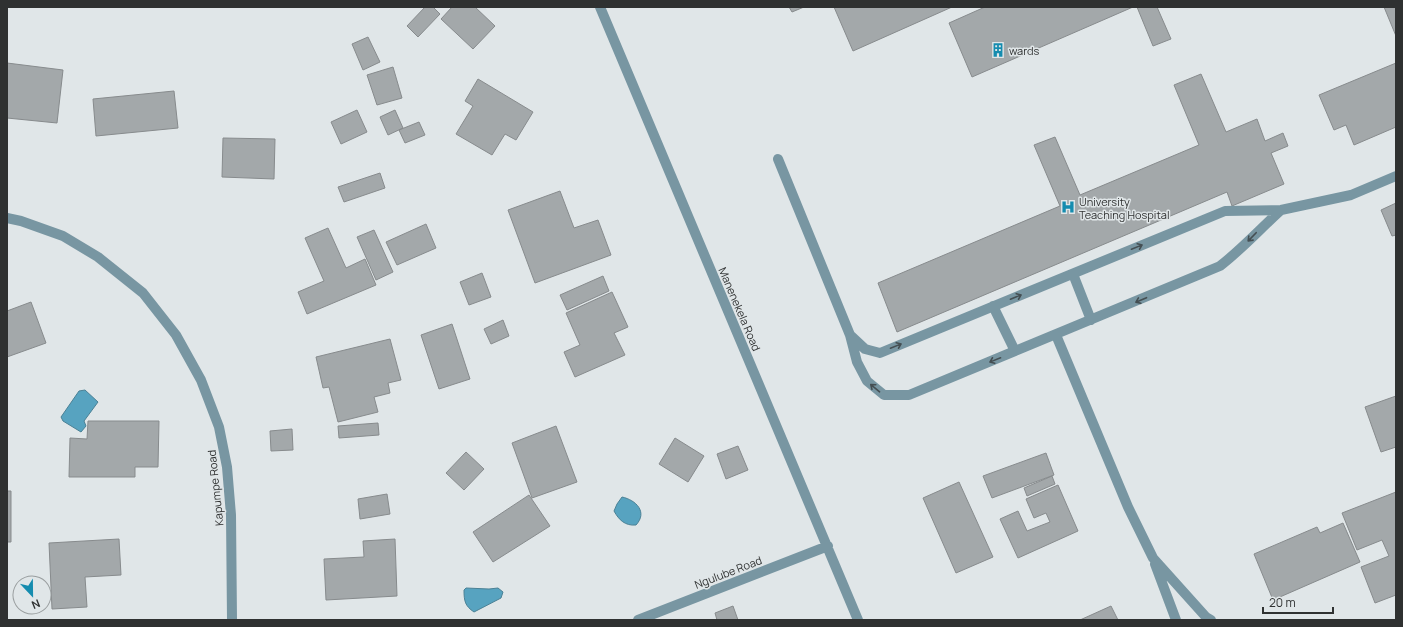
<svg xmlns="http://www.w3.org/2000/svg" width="1403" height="627" viewBox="0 0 1403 627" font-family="Manrope,sans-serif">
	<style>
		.water { fill: #57a3c0; stroke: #4b8195 }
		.building { fill: #a3a8aa; stroke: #878b8d }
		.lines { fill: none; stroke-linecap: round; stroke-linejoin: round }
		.minor { stroke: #7896a2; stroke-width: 10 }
		.oneway { stroke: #454f53 }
		.labels { text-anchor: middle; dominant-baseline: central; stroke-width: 3; stroke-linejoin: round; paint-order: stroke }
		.poi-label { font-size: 11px; fill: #2f3131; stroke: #e0e6e8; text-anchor: start }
		.street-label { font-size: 11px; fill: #2f3131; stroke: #e0e6e8 }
	</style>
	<rect width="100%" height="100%" fill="#e0e6e8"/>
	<path class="water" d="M85 390 98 402 84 421 86 426 81 432 63 421 61 417 79 391Z
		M622 497C636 500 648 512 636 525 625 526 619 520 614 511L617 504Z
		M466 588 489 589 498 588 503 592 501 598 474 612C465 606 464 601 464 590Z"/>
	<path class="building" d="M425 7H433L440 14 418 37 407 26Z
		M452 7H475L495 26 473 49 441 19Z
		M789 7H804L792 12Z
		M834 7H952L853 51Z
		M985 7H1133L972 77 949 23Z
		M1137 7H1157L1171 39 1153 46Z
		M1384 7H1396V36Z
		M368 37 380 62 363 70 352 44Z
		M7 63 63 70 57 123 7 118Z
		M1396 63V127L1354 145 1346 125 1334 130 1319 95Z
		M393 67 402 98 377 105 367 75Z
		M1201 74 1226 132 1257 119 1265 141 1283 133 1288 146 1271 153 1284 184 1232 206 1227 192 897 332 878 283 1060 206 1034 145 1055 137 1080 195 1199 145 1174 85Z
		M478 79 533 112 516 140 505 134 492 155 456 134 473 106 465 101Z
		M174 91 178 128 96 136 93 99Z
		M357 110 367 132 341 144 331 122Z
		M395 110 403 128 388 135 380 117Z
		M419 122 425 135 405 143 399 130Z
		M223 138 275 139 274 179 222 177Z
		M380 173 385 188 344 202 338 187Z
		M560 191 574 228 598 220 611 255 535 283 508 210Z
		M1396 203V235L1392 236 1381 210Z
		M426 224 436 248 397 265 386 242Z
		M328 228 346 268 365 259 376 285 307 314 298 292 324 281 305 238Z
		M374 230 393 272 376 280 357 237Z
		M482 273 491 297 469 305 460 282Z
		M603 276 609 291 567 310 560 295Z
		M612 292 628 327 614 333 625 355 575 377 564 352 580 345 566 313Z
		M31 302 46 343 7 357V311Z
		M503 320 509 336 491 344 484 329Z
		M452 324 470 379 439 389 421 335Z
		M390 339 401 380 388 383 390 393 374 397 378 412 338 422 329 387 323 388 316 357Z
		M1396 396V447L1381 452 1365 407Z
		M88 421H159L158 467H135V477H69L70 438 87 439Z
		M378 423 379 435 339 438 338 426Z
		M556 426 577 482 532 498 512 443Z
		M292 429 293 450 271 451 270 431Z
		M675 438 704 456 688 482 659 464Z
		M738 446 748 470 726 479 717 454Z
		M466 452 484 469 464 490 446 473Z
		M1046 453 1054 475 992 498 983 476Z
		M1052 476 1055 484 1027 496 1024 488Z
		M959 482 993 557 956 573 923 498Z
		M1058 485 1078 531 1018 558 1000 519 1018 511 1027 531 1050 522 1046 513 1034 518 1026 499Z
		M7 491H11V542H7Z
		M1396 492V595L1375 603 1361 567 1389 556 1382 540 1357 550 1342 513Z
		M387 494 390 514 360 519 358 499Z
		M529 495 550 526 493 562 473 532Z
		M1343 523 1360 562 1273 600 1254 554 1317 527 1320 533Z
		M119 539 121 575 85 577 87 607 52 609 49 543Z
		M395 539 397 596 326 600 324 559 364 557 363 541Z
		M733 606 738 620H717L715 613Z
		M1111 606 1118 620H1080Z"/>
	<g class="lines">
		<path class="minor" d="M600 7 858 620
			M778 159 850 335 857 362 867 381 884 395H909L1220 266C1242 249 1260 229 1281 210
			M7 218 21 221 63 236 98 257 143 293 176 335 201 380 219 427 227 467 231 515 232 620
			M1073 274 1091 320
			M993 306 1015 351
			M850 335 865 349 880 353 1225 211 1281 210 1351 195 1396 176
			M1056 335 1128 507 1153 558 1206 617 1211 620
			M1155 564 1176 620
			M638 620 828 546"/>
	</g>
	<defs><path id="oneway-shaft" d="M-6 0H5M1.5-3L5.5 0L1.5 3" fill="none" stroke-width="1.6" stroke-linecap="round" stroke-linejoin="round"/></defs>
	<g class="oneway">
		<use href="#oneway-shaft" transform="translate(1252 237) rotate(134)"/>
		<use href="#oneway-shaft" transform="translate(1137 247) rotate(-22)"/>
		<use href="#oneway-shaft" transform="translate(1016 297) rotate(-22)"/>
		<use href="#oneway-shaft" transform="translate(1141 300) rotate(157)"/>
		<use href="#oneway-shaft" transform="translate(896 346) rotate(-22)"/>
		<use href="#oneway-shaft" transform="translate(995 360) rotate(158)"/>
		<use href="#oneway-shaft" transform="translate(875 388) rotate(-140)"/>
	</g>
	<defs>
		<symbol id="building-bare" viewBox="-9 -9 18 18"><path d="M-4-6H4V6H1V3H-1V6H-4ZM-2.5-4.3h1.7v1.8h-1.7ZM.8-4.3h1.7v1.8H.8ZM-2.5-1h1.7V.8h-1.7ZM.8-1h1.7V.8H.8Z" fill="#158caf" stroke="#e0e6e8" stroke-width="2.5" paint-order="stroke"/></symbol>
		<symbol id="hospital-bare" viewBox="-9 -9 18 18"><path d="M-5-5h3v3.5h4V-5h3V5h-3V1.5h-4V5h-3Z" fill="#158caf" stroke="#e0e6e8" stroke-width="2.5" paint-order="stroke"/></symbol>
	</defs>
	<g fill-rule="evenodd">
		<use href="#building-bare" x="988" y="40" width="20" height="20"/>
		<use href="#hospital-bare" x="1058" y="197" width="20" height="20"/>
	</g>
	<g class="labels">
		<g class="poi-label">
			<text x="1009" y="50">wards</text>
			<text x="1079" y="201">University<tspan x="1079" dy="13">Teaching Hospital</tspan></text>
		</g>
		<g class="street-label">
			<text transform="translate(740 309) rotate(67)">Manenekela Road</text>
			<text transform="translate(215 488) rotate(-96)">Kapumpe Road</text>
			<text transform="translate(728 572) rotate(-21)">Ngulube Road</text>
		</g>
	</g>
	<rect width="1403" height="627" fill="none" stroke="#2f3131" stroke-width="16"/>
	<g transform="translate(32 595) rotate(158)"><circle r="19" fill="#e0e6e8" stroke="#999e9f"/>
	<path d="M0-3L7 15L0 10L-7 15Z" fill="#158caf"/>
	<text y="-6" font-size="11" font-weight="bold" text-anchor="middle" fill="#2f3131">N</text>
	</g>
	<path d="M1263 607v6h70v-6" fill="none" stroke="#2f3131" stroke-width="2"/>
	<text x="1269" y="607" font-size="12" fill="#2f3131" stroke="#e0e6e8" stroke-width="3" paint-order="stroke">20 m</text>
</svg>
